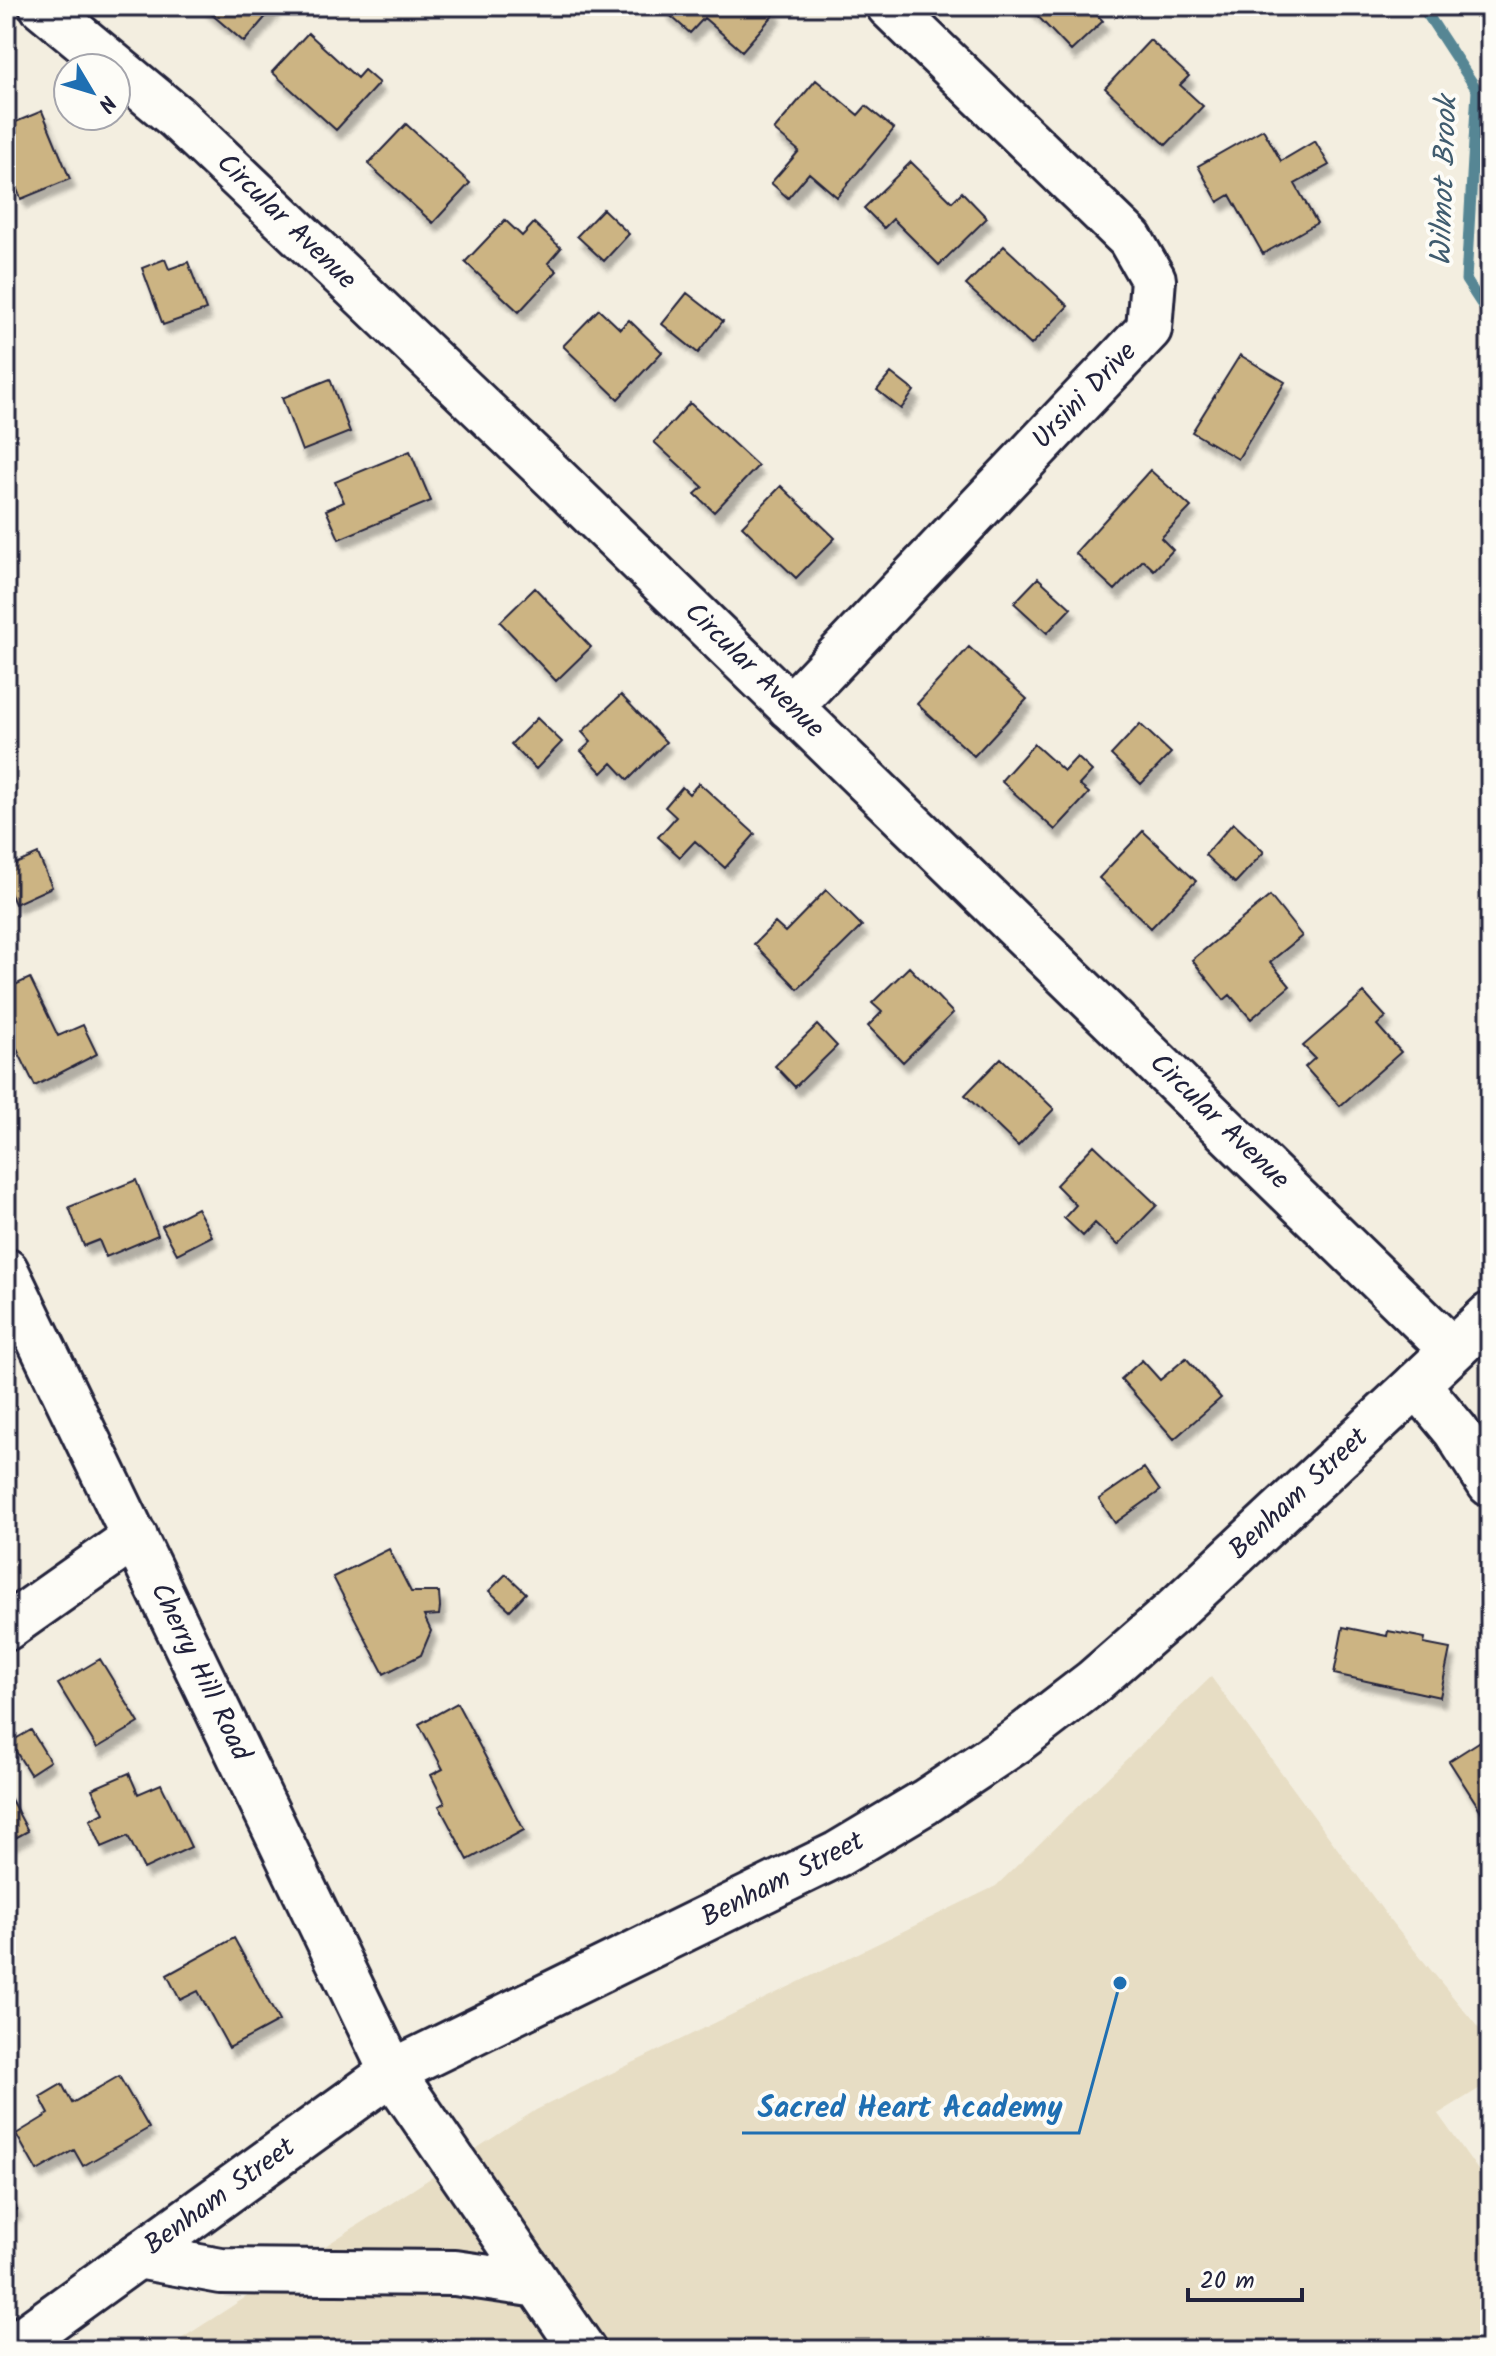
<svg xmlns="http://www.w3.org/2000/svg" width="1496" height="2356" viewBox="0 0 1496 2356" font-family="Kalam,sans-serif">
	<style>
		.built { fill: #e7ddc4 }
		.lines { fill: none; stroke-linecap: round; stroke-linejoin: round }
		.stream { stroke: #568694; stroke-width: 11 }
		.building { fill: #ccb483; stroke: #22223b; stroke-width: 2; filter: url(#shadow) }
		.minor-casing { stroke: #22223b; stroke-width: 50 }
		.major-casing { stroke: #22223b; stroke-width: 50 }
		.minor { stroke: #fdfcf7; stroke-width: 44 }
		.major { stroke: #fdfcf7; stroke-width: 44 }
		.labels { text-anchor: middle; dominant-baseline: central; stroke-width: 8; stroke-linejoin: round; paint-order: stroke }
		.street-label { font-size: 28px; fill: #22223b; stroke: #fdfcf7 }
		.water-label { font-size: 30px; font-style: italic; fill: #405c6f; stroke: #fdfcf7 }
		.leader { fill: none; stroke: #1f6fb2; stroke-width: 3 }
		.callout-dot { fill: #1f6fb2; stroke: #fdfcf7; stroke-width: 3 }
		.callout-label { font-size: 30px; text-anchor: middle; font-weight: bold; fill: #1f6fb2; stroke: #fdfcf7; stroke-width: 8; stroke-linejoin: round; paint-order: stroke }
	</style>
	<defs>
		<filter id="shadow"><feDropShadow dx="5" dy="9" stdDeviation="2" flood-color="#0004"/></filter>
	</defs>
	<rect width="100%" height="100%" fill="#f3eee0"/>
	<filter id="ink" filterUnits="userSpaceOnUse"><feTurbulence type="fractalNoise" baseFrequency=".0125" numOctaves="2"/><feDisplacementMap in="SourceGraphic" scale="16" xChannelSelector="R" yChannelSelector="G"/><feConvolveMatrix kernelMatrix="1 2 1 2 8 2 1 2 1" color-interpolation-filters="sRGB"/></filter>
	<g filter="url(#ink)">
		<path class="built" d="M1211 1677 1393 1924 1490 2042V2082L1438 2114 1490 2187V2350H164L536 2110 996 1886Z"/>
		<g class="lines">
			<path class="stream" d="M1422 6 1477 90 1466 280 1490 317"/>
		</g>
		<path class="building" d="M202 6H275L244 42Z
			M668 6H770L776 12 742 51 704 18 690 33 664 10Z
			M1028 6H1089L1103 21 1071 51Z
			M308 33 357 78 364 70 379 83 336 130 272 72Z
			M1150 40 1189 76 1180 85 1203 106 1166 145 1105 88Z
			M816 80 858 115 866 106 894 129 837 197 809 173 788 198 771 183 799 151 774 130Z
			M42 111 70 179 21 199 6 164V126Z
			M406 124 470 183 433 223 368 164Z
			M1263 129 1281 161 1315 141 1329 165 1295 184 1317 223 1263 254 1230 195 1218 202 1198 166Z
			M911 162 952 202 962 192 987 218 939 265 893 219 884 228 864 208Z
			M603 209 629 234 604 261 577 236Z
			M505 220 522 236 534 223 561 248 548 263 557 271 519 312 465 262Z
			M1004 246 1068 306 1031 345 966 285Z
			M165 259 169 269 188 262 206 310 163 325 142 268Z
			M687 293 723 321 698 353 662 324Z
			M599 309 620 329 629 320 662 352 618 399 563 346Z
			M1240 355 1285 382 1238 459 1192 432Z
			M891 373 914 391 901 409 877 390Z
			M330 379 350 432 302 451 282 398Z
			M690 403 758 466 714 512 695 494 703 487 654 442Z
			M410 451 431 501 339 539 326 510 344 502 335 482Z
			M1150 470 1191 507 1161 538 1173 550 1154 570 1143 560 1115 590 1075 553Z
			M781 486 835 538 796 578 742 526Z
			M1038 578 1071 608 1047 633 1014 603Z
			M535 588 591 647 556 681 500 622Z
			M969 647 1027 699 974 756 917 704Z
			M621 695 666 742 628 780 612 763 602 773 581 751 591 742 582 732Z
			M537 718 562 742 536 769 511 744Z
			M1140 724 1171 753 1141 784 1111 755Z
			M1034 744 1064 771 1077 757 1092 771 1079 785 1089 793 1055 830 1001 781Z
			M699 783 755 834 725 868 695 841 680 857 658 837 676 817 665 807 682 787 689 794Z
			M1233 823 1264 852 1235 883 1205 855Z
			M1143 831 1196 881 1151 928 1099 878Z
			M38 854 52 887 15 904 6 883V868Z
			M826 890 862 926 798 989 754 944 775 923 785 932Z
			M1270 896 1302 936 1270 962 1290 986 1251 1019 1230 995 1224 1000 1192 960Z
			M909 967 953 1013 903 1062 868 1026 882 1012 872 1003Z
			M30 978 58 1036 83 1025 97 1054 35 1086 6 1027V989Z
			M1364 993 1386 1017 1377 1025 1401 1052 1340 1106 1305 1067 1315 1058 1303 1046Z
			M817 1025 837 1046 795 1087 775 1066Z
			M1001 1058 1054 1109 1018 1146 965 1095Z
			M1094 1145 1157 1205 1118 1245 1095 1223 1083 1236 1064 1218 1076 1205 1056 1185Z
			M136 1180 158 1235 106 1257 99 1240 84 1246 69 1207Z
			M197 1208 212 1236 177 1254 162 1226Z
			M1186 1358 1221 1398 1174 1439 1121 1379 1142 1360 1160 1380Z
			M1144 1468 1160 1491 1115 1523 1099 1499Z
			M389 1549 411 1592H439L440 1607 439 1615 424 1616 431 1631 421 1655 384 1674 333 1577Z
			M506 1574 526 1593 510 1610 489 1591Z
			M1343 1627 1387 1636 1388 1631 1425 1638 1424 1644 1450 1649 1440 1697 1334 1674Z
			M100 1659 139 1723 97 1748 58 1684Z
			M457 1703 524 1830 468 1860 439 1806 445 1803 431 1775 443 1769 419 1724Z
			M31 1730 50 1761 30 1774 10 1742Z
			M1490 1735V1825L1449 1761Z
			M129 1773 138 1794 161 1784 191 1847 144 1869 128 1836 102 1847 90 1820 104 1813 92 1789Z
			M6 1790 28 1831 6 1843Z
			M234 1938 279 2021 229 2048 198 1991 180 2000 167 1975Z
			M119 2076 149 2128 83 2166 74 2150 37 2171 16 2134 49 2114 40 2097 62 2084 72 2103Z
			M6 2187 17 2209 6 2215Z"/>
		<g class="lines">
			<defs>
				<path id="minor" d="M790 707 1149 329 1153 279 1130 239 889 6
					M6 1271 392 2072 583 2350
					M1490 1315 1417 1384 1456 1431 1490 1484
					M6 1628 135 1537
					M138 2256 221 2271 455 2273 538 2285"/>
				<path id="major" d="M42 6 176 117 338 271 557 480 1452 1350
					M8 2350 392 2072 838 1854 925 1802 1015 1742 1093 1682 1173 1612 1417 1384"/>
			</defs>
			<use href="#minor" class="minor-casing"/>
			<use href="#major" class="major-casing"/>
			<use href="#minor" class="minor"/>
			<use href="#major" class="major"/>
		</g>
	</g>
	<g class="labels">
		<g class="street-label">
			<text transform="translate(286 222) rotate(44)">Circular Avenue</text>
			<text transform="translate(1085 396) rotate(-46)">Ursini Drive</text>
			<text transform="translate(754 671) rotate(44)">Circular Avenue</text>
			<text transform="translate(1219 1122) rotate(44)">Circular Avenue</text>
			<text transform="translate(1299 1494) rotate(-43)">Benham Street</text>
			<text transform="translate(200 1672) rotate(64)">Cherry Hill Road</text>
			<text transform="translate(783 1880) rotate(-27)">Benham Street</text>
			<text transform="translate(220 2197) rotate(-36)">Benham Street</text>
		</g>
		<g class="water-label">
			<text transform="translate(1445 181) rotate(-88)">Wilmot Brook</text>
		</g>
	</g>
	<path class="leader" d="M1120 1983L1079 2133H742"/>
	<circle class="callout-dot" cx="1120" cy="1983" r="8"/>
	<g class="callout-label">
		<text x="910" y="2117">Sacred Heart Academy</text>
	</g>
	<rect width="1496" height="2356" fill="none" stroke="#fdfcf7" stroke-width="32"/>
	<rect x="16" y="16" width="1464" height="2324" fill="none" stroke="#22223b" stroke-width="3" filter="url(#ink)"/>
	<g transform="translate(92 92) rotate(128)"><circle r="38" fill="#fdfcf7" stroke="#a5a5ac" stroke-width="2"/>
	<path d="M0-6L14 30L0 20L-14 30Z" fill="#1f6fb2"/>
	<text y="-12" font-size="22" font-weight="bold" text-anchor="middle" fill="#22223b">N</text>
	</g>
	<path d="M1188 2288v12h114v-12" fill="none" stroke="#22223b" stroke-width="4"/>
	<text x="1200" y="2288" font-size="24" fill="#22223b" stroke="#fdfcf7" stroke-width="6" paint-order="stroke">20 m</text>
</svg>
